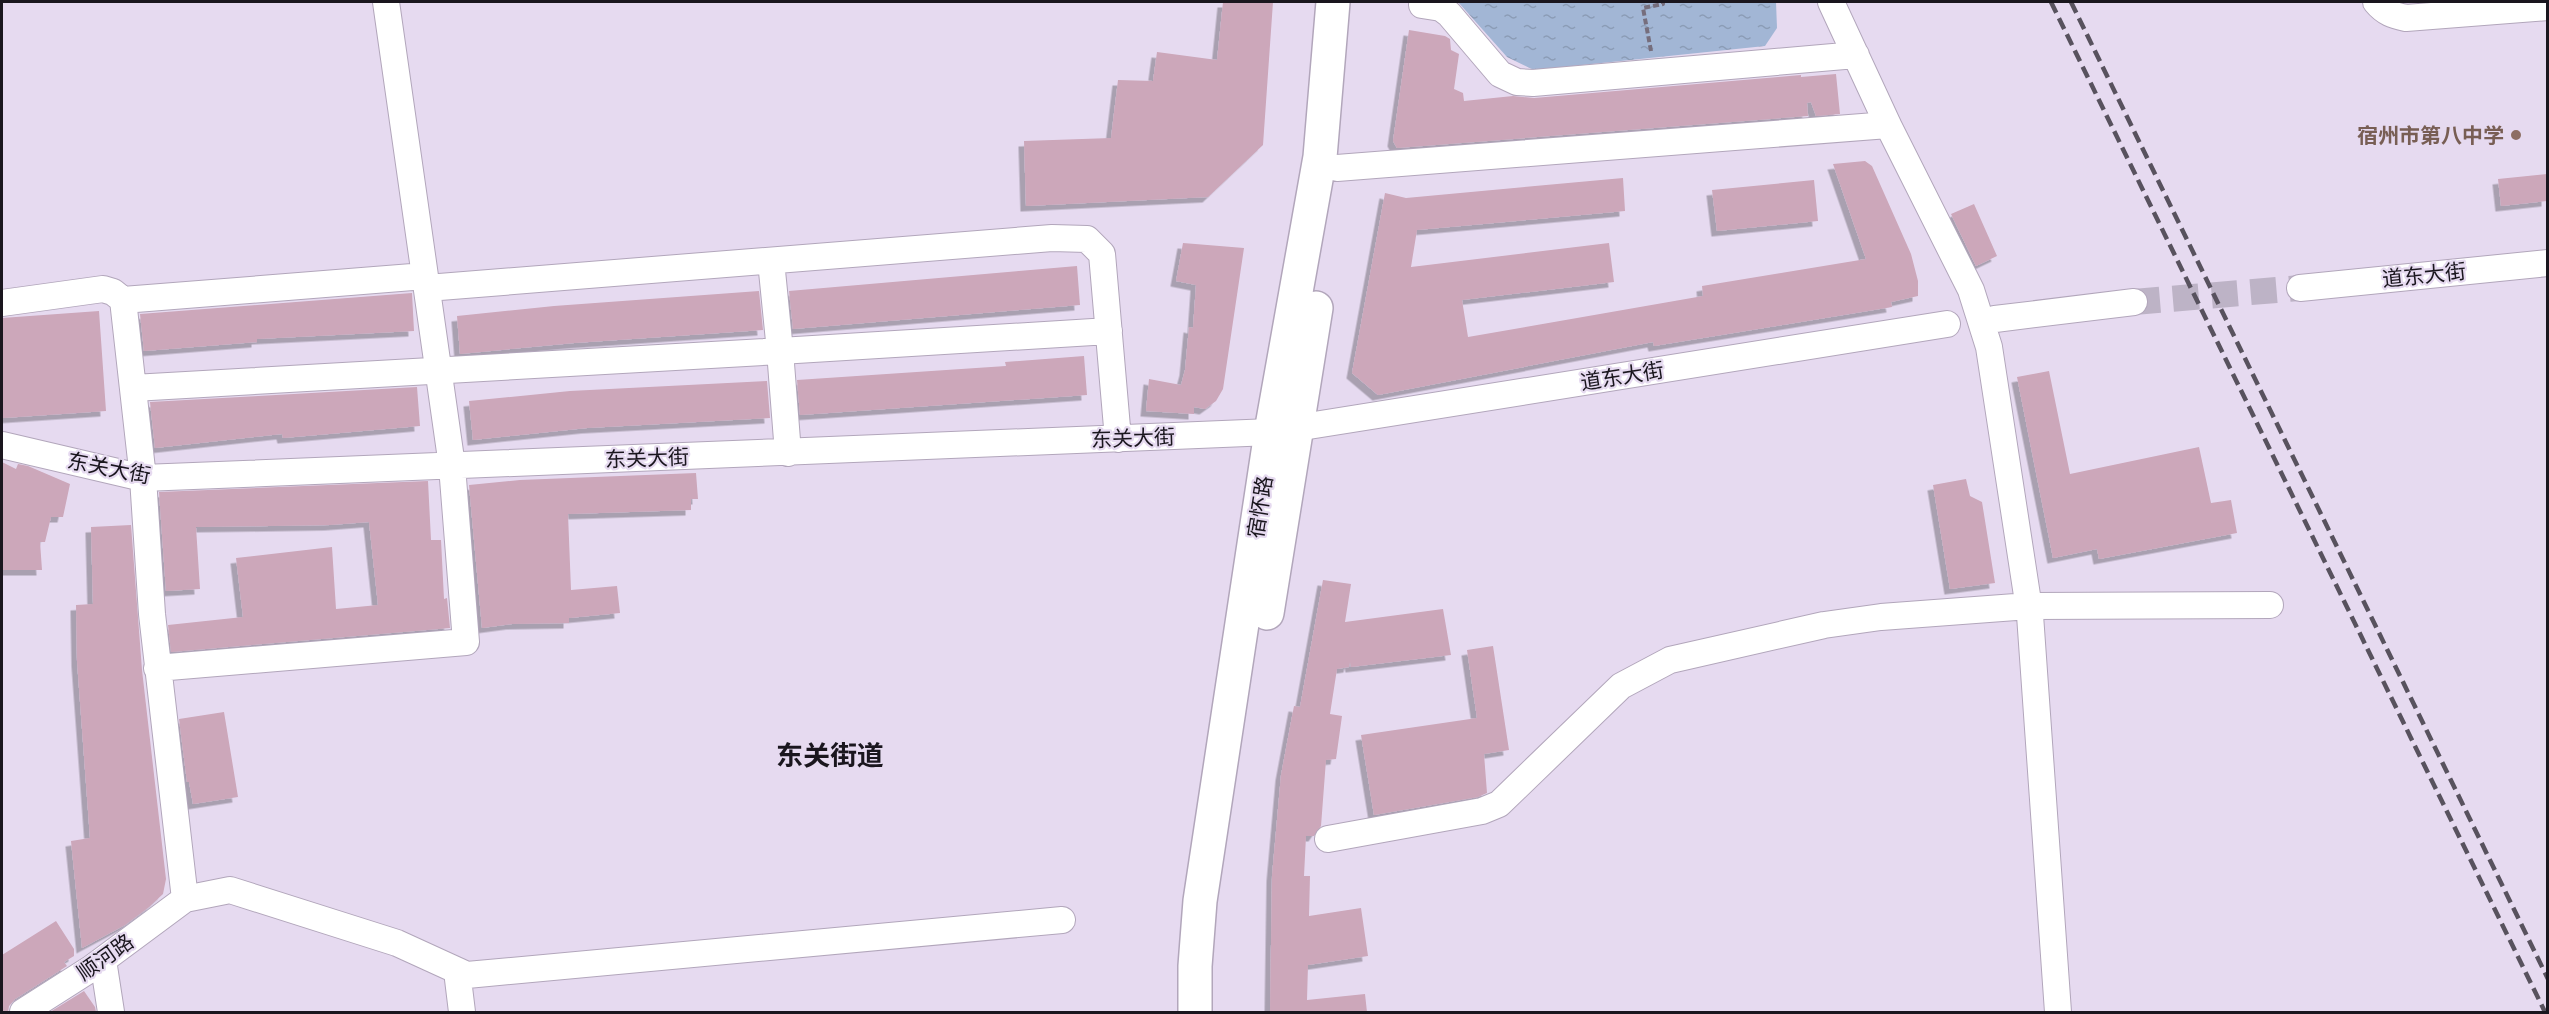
<svg xmlns="http://www.w3.org/2000/svg" width="2549" height="1014" viewBox="0 0 2549 1014" font-family="'Space Grotesk','Noto Sans SC',sans-serif">
	<style>
		.water { fill: url(#water-ripples) }
		.building { fill: #cca7ba; filter: url(#shadow) }
		.lines { fill: none; stroke-linecap: round; stroke-linejoin: round }
		.minor-tunnel { stroke: #bdb3c6; stroke-width: 26; stroke-dasharray: 26 13; stroke-linecap: butt }
		.minor-casing { stroke: #b2a6bb; stroke-width: 28 }
		.major-casing { stroke: #b2a6bb; stroke-width: 36 }
		.path { stroke: #766e7d; stroke-width: 4; stroke-dasharray: 6 3; stroke-linecap: butt }
		.minor { stroke: #fff; stroke-width: 26 }
		.major { stroke: #fff; stroke-width: 33 }
		.rail { stroke: #58525e; stroke-width: 4.5; stroke-dasharray: 12 6; stroke-linecap: butt }
		.education-dot { fill: #8d6e63; stroke: #e6daf0; stroke-width: 2 }
		.labels { text-anchor: middle; dominant-baseline: central; stroke-width: 4.5; stroke-linejoin: round; paint-order: stroke }
		.education-label { font-size: 21px; font-weight: bold; fill: #785e54; stroke: #e6daf0; text-anchor: end }
		.street-label { font-size: 21px; fill: #1a161e; stroke: #e6daf0 }
		.district-label { font-size: 27px; font-weight: bold; fill: #1a161e; stroke: #e6daf0 }
	</style>
	<defs>
		<pattern id="water-ripples" width="26" height="14" patternUnits="userSpaceOnUse" patternTransform="scale(1.5)"><rect width="26" height="14" fill="#a2b6d5"/><path d="M2 4q2-2 4 0t4 0M15 11q2-2 4 0t4 0" fill="none" stroke="#8b9cb6"/></pattern>
		<filter id="shadow"><feDropShadow dx="-5.5" dy="5.5" stdDeviation="0" flood-color="#0004"/></filter>
	</defs>
	<rect width="100%" height="100%" fill="#e6daf0"/>
	<path class="water" d="M1458 2H1776L1777 28 1765 46 1534 70 1507 57Z"/>
	<path class="building" d="M1223 2H1273L1263 145 1208 197 1026 206 1024 141 1111 138 1118 80 1153 81 1157 52 1217 60Z
		M1409 30 1445 36 1450 39 1451 50 1459 54 1454 89 1463 93 1464 101 1513 96 1534 98 1801 75V77L1836 74 1840 114 1816 116 1811 102 1807 103 1808 116 1397 148 1393 141Z
		M1865 161 1872 166 1911 254 1918 281V296L1891 302 1892 307 1654 346 1653 342 1378 395 1352 373 1385 193 1406 198 1623 178 1625 211 1417 230 1411 267 1609 243 1614 282 1462 300 1468 337 1703 296 1702 286 1866 259 1833 164Z
		M2547 174V201L2501 206 2498 179Z
		M1814 180 1818 221 1717 231 1712 190Z
		M1974 204 1997 256 1976 266 1951 214Z
		M1183 243 1244 248 1223 389 1216 401 1205 409 1194 407V414L1146 411 1149 379 1181 385 1185 370 1189 327 1193 328 1196 285 1176 281Z
		M1077 266 1080 305 793 329 789 291Z
		M759 291 763 330 574 343 460 354 457 316 554 306Z
		M412 293 414 331 257 339V342L144 351 140 314Z
		M99 311 106 411 3 418 2 318Z
		M1084 356 1087 395 800 415 797 380 1006 366 1005 362Z
		M2049 371 2070 474 2199 447 2211 503 2231 500 2237 533 2099 559 2097 549 2053 558 2017 377Z
		M767 381 770 418 587 428 473 440 469 401 570 391Z
		M417 387 420 426 283 438 282 434 155 448 150 402Z
		M2 462 16 469 18 464 28 466 70 484 63 517H51L45 542H40L42 570H2Z
		M696 473 698 499H691V510L568 514 571 590 617 586 620 613 569 618V623L512 624 482 628 469 485 520 480Z
		M1966 479 1970 496 1982 502 1995 583 1950 589 1933 485Z
		M428 481 431 540H441L444 599 447 598 450 628 171 652 168 625 243 617 236 558 332 547 336 609 378 605 369 522 330 525 196 527 200 589 166 591 159 492Z
		M131 525 142 670 166 879 163 894 149 907 125 925 82 948 71 841 90 838 77 661 76 605 93 604 91 527Z
		M1323 580 1351 584 1345 622 1443 609 1451 655 1351 667 1350 662 1349 667 1337 669 1330 714 1342 716 1336 759 1326 760 1321 826 1314 836H1306L1304 876H1310L1309 916 1361 908 1368 956 1308 965 1307 1000 1365 994 1367 1012H1270L1272 876 1281 775 1294 706 1300 707Z
		M1493 646 1509 750 1484 754 1487 793 1478 797 1374 815 1361 735 1477 718 1467 650Z
		M224 712 238 797 193 804 189 782H187L179 719Z
		M56 921 74 949V956L64 962 67 966 15 999 9 1006 8 1012H2V955Z
		M84 991 95 1007 96 1012H50Z"/>
	<g class="lines">
		<path class="minor-tunnel" d="M2134 302 2300 288"/>
		<defs>
			<path id="minor" d="M1831 2 1888 125 1971 290 1989 347 2030 615 2058 1012
				M2376 2C2385 13 2393 15 2406 18L2548 7
				M1422 5 1441 8 1449 14 1500 74 1517 82 1533 83 1856 55
				M1337 168 1888 125
				M771 261 780 351 1109 331
				M427 288 1052 238 1087 239 1102 254 1118 439
				M2300 288 2548 263
				M2 303 103 289 113 292 123 300
				M1995 319 2134 302
				M133 388 780 351 788 453
				M2 445 143 478 1271 432 1947 324
				M157 668 466 642 452 466 386 2
				M1328 839 1482 811 1499 804 1621 686 1670 660 1824 625 1881 617 2029 606 2270 605
				M185 899 152 614 143 478 123 300 425 276
				M103 960 111 1012
				M457 971 462 1012
				M23 1012 92 968 185 899 230 890 397 943 467 975 1062 920"/>
			<path id="major" d="M1267 613 1316 308
				M1195 1012V966L1200 901 1271 432 1320 157 1333 2"/>
		</defs>
		<use href="#minor" class="minor-casing"/>
		<use href="#major" class="major-casing"/>
		<path class="path" d="M1651 51 1643 8 1663 4V2"/>
		<use href="#minor" class="minor"/>
		<use href="#major" class="major"/>
		<path class="rail" d="M2051 2 2545 1012
			M2071 2 2548 979"/>
	</g>
	<circle class="education-dot" cx="2516" cy="135" r="6"/>
	<g class="labels">
		<g class="education-label">
			<text x="2504" y="135">宿州市第八中学</text>
		</g>
		<g class="street-label">
			<text transform="translate(2424 275) rotate(-6)">道东大街</text>
			<text transform="translate(1622 376) rotate(-9)">道东大街</text>
			<text transform="translate(1133 438) rotate(-2)">东关大街</text>
			<text transform="translate(647 458) rotate(-2)">东关大街</text>
			<text transform="translate(109 468) rotate(11)">东关大街</text>
			<text transform="translate(1260 507) rotate(-81)">宿怀路</text>
			<text transform="translate(105 957) rotate(-35)">顺河路</text>
		</g>
		<g class="district-label">
			<text x="830" y="755">东关街道</text>
		</g>
	</g>
	<rect width="2549" height="1014" fill="none" stroke="#1a161e" stroke-width="6"/>
</svg>
